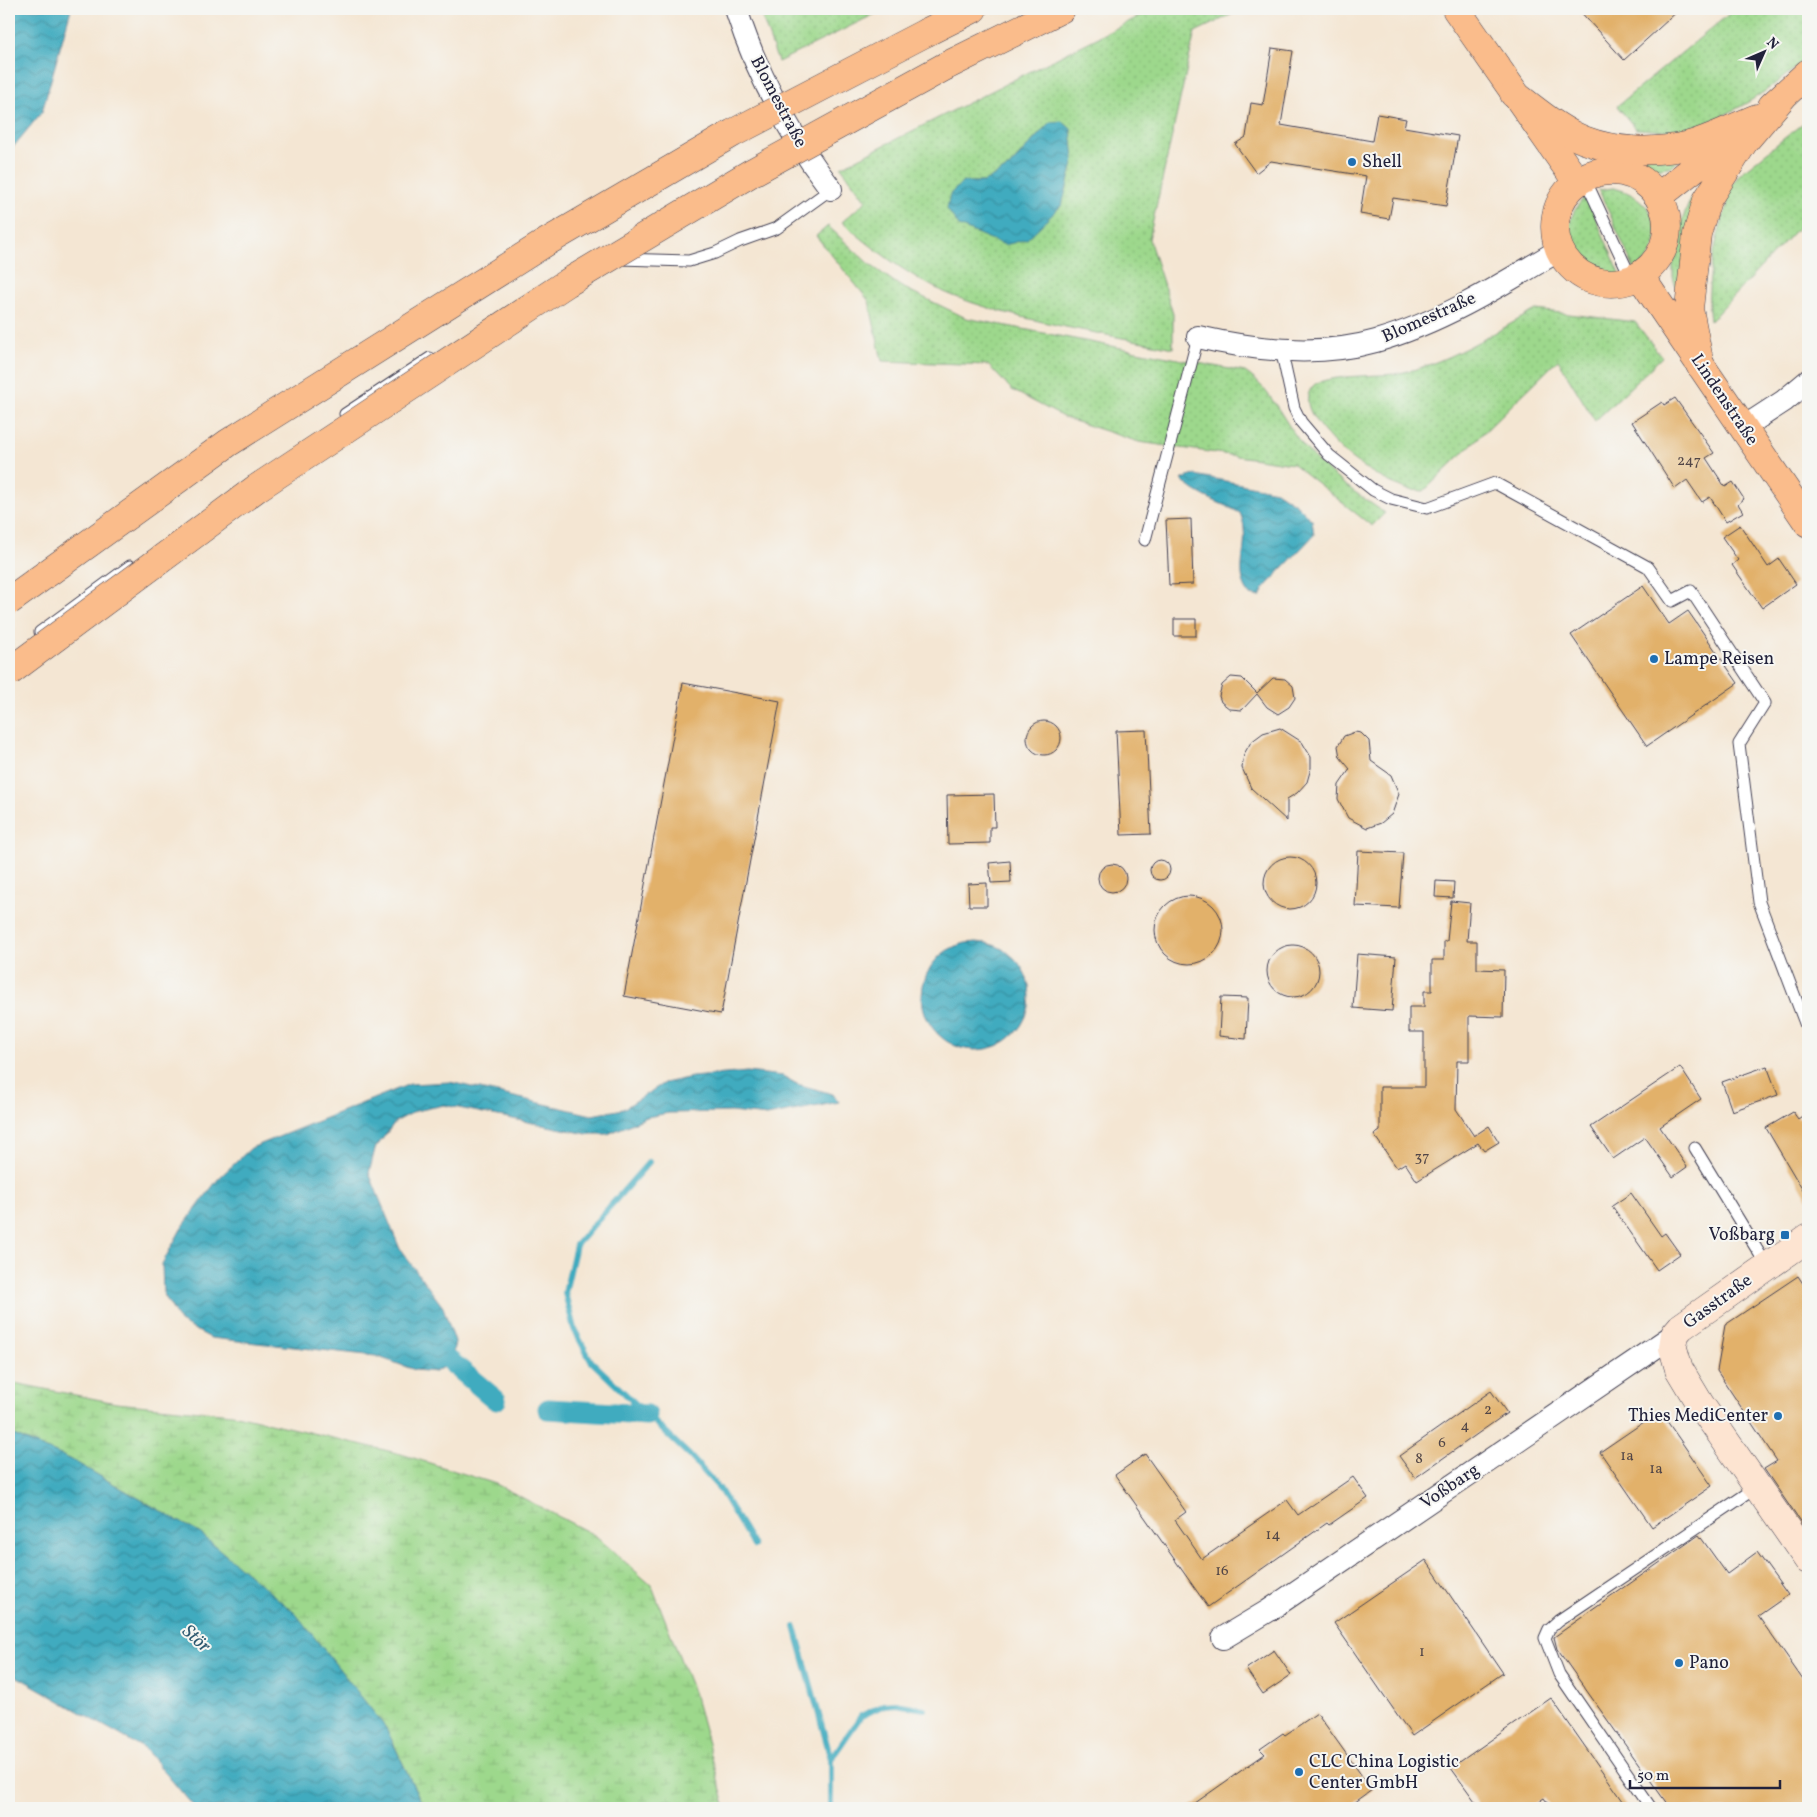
<svg xmlns="http://www.w3.org/2000/svg" width="1817" height="1817" viewBox="0 0 1817 1817" font-family="Vollkorn,serif">
	<style>
		.grass { fill: url(#grass-dots); stroke: #607d64; fill-rule: evenodd }
		.wetland { fill: url(#wetland-marsh); stroke: #607d64 }
		.water { fill: url(#water-waves); stroke: #31667d }
		.lines { fill: none; stroke-linecap: round; stroke-linejoin: round }
		.stream { stroke: #40abbf; stroke-width: 6 }
		.canal { stroke: #40abbf; stroke-width: 21 }
		.building { fill: #e2b16b }
		.lane-casing { stroke: #423f52; stroke-width: 13 }
		.street-casing { stroke: #423f52; stroke-width: 24 }
		.secondary-casing { stroke: #423f52; stroke-width: 29 }
		.primary-casing { stroke: #423f52; stroke-width: 29 }
		.highway-casing { stroke: #423f52; stroke-width: 29 }
		.lane { stroke: #fff; stroke-width: 11 }
		.street { stroke: #fff; stroke-width: 22 }
		.secondary { stroke: #fde4d1; stroke-width: 28 }
		.primary { stroke: #fabc8b; stroke-width: 28 }
		.highway { stroke: #fabc8b; stroke-width: 28 }
		.highway-bridge-casing { stroke: #423f52; stroke-width: 29; stroke-linecap: butt }
		.highway-bridge { stroke: #fabc8b; stroke-width: 28 }
		.poi-dot { fill: #1f6fb2; stroke: #f6f6f2; stroke-width: 2 }
		.labels { text-anchor: middle; dominant-baseline: central; stroke-width: 4; stroke-linejoin: round; paint-order: stroke }
		.number-label { font-size: 15px; fill: #524647 }
		.street-label { font-size: 18px; fill: #22223b; stroke: #f6f6f2 }
		.poi-label { font-size: 18px; fill: #22223b; stroke: #f6f6f2; text-anchor: start }
		.water-label { font-size: 19px; font-style: italic; fill: #2e5970; stroke: #f6f6f2 }
	</style>
	<defs>
		<pattern id="grass-dots" width="8" height="8" patternUnits="userSpaceOnUse" patternTransform="scale(1.25)"><rect width="8" height="8" fill="#9dd88c"/><path d="M2 2h.1M6 6h.1" fill="none" stroke="#87b97a" stroke-width="1.8" stroke-linecap="round"/></pattern>
		<pattern id="wetland-marsh" width="20" height="14" patternUnits="userSpaceOnUse" patternTransform="scale(1.25)"><rect width="20" height="14" fill="#9dd88c"/><path d="M1 5h8M5 5V1M11 12h8M15 12V8" fill="none" stroke="#87b97a"/></pattern>
		<pattern id="water-waves" width="16" height="10" patternUnits="userSpaceOnUse" patternTransform="scale(1.25)"><rect width="16" height="10" fill="#40abbf"/><path d="M0 5q4-4 8 0t8 0" fill="none" stroke="#358b9c"/></pattern>
	</defs>
	<rect width="100%" height="100%" fill="#f6f6f2"/>
	<filter id="ink" filterUnits="userSpaceOnUse"><feTurbulence type="fractalNoise" baseFrequency=".02" numOctaves="2"/><feDisplacementMap in="SourceGraphic" scale="10" xChannelSelector="R" yChannelSelector="G"/><feConvolveMatrix kernelMatrix="1 2 1 2 8 2 1 2 1" color-interpolation-filters="sRGB"/></filter>
	<filter id="wash" filterUnits="userSpaceOnUse"><feTurbulence type="fractalNoise" baseFrequency=".0096" numOctaves="4" result="noise"/><feDisplacementMap in="SourceGraphic" scale="20" xChannelSelector="R" yChannelSelector="G"/><feGaussianBlur stdDeviation="1.12" result="paint"/><feColorMatrix in="noise" values="0 0 0 0 0 0 0 0 0 0 0 0 0 0 0 0 0 1.4 0 .05"/><feComposite in="paint" operator="in"/></filter>
	<g filter="url(#wash)">
		<rect width="100%" height="100%" fill="#f4e6d3"/>
		<path class="grass" d="M759 9H885L778 62Z
			M1154 9H1243L1195 32 1149 239 1173 314V348C1102 333 1027 323 959 298 919 284 874 250 842 222L866 201 841 167ZM1050 122 959 226 963 182H984L1009 167Z
			M1735 9H1808V57C1770 90 1726 123 1674 130 1662 132 1648 129 1636 129L1617 106Z
			M1808 119V217L1710 321C1705 284 1715 239 1728 203L1721 199 1740 174Z
			M1575 150 1684 154 1673 166 1648 170 1633 165 1592 159Z
			M1704 185 1681 305 1673 277V264L1680 242 1679 228 1691 198Z
			M1613 188C1657 197 1673 242 1635 271L1599 190Z
			M1586 196 1621 276C1615 276 1607 278 1601 276 1560 266 1559 222 1586 196Z
			M828 226 869 264 900 286 966 318 1245 372C1273 390 1285 426 1307 450 1329 476 1358 494 1385 513L1372 526 1293 464 1139 442 1065 418 1012 390 988 365 882 361 869 301 816 236Z
			M1536 310 1635 322 1662 357 1595 421 1558 360 1424 491C1418 490 1411 491 1406 489 1385 482 1350 460 1335 444 1324 431 1296 405 1313 386 1322 375 1378 376 1394 374 1442 367 1494 332 1536 310Z"/>
		<path class="wetland" d="M9 1382 116 1403 232 1414 401 1454 496 1484 596 1536 652 1586 695 1697 726 1808H424L386 1728 201 1534 70 1459 9 1433Z"/>
		<path class="water" d="M9 9H71L42 112 9 152Z
			M1062 121 1071 129 1074 160 1062 205 1027 239 1005 245 959 226 947 209 950 194 963 182H984L1009 167 1050 122Z
			M1195 475 1276 491 1297 505 1312 520 1314 535 1264 588 1260 597 1250 595C1234 575 1247 552 1244 529 1244 524 1242 518 1240 513 1220 502 1196 496 1181 479Z
			M922 996a54 54 0 1 1 108 0a54 54 0 1 1-108 0Z
			M747 1072 783 1076 797 1084 833 1094 839 1102 767 1116 731 1112 669 1113 647 1117 608 1134H587L444 1105 416 1111 395 1122 375 1149 369 1173 400 1249 443 1307 455 1342 451 1362 435 1372 415 1370 376 1356 211 1338 180 1322 163 1293 162 1264 181 1229 218 1179 251 1148 410 1084 450 1082 592 1115 623 1109 664 1083 692 1077Z
			M9 1433 70 1459 201 1534 296 1614 386 1728 424 1808H195L145 1749 9 1672Z"/>
		<g class="lines">
			<path class="stream" d="M649 1162 576 1245 565 1293 574 1329 591 1361 690 1456 719 1488 754 1546
				M795 1627 831 1759
				M831 1808V1759L861 1716 884 1705 896 1704 924 1709"/>
			<path class="canal" d="M451 1362 496 1400
				M548 1409 647 1415"/>
		</g>
		<g id="blocks">
			<path class="building" d="M1578 9H1680L1624 60Z
				M1272 48 1293 51 1281 125 1372 141 1377 114 1406 119 1404 127 1458 136 1446 206 1393 198 1389 219 1360 214 1366 176 1271 161 1256 173 1235 144 1246 137 1251 103 1263 105Z
				M1675 398 1714 453 1706 458 1725 487 1733 482 1744 499 1738 504 1743 512 1726 522 1710 497 1702 502 1687 480 1675 489 1632 422 1662 402 1664 405Z
				M1191 519 1193 584 1169 585 1166 520Z
				M1740 525 1768 567 1779 559 1796 584 1762 608 1732 565 1738 560 1722 537Z
				M1643 586 1669 624 1688 611 1738 683 1647 746 1571 635Z
				M1174 619H1196V636H1174Z
				M1231 677 1242 678 1257 693 1273 678 1285 679 1293 686 1295 698 1289 707 1278 714 1267 707 1257 694 1242 710 1230 709 1221 702 1219 696 1222 685Z
				M683 683 780 701 721 1014 624 996Z
				M1027 738a17 17 0 1 1 34 0a17 17 0 1 1-34 0Z
				M1280 728 1302 742 1311 757V768L1307 782 1297 793 1287 799V821L1251 788 1242 768 1244 754 1251 742 1263 733Z
				M1146 730 1151 834 1121 835 1116 731Z
				M1355 732 1361 733 1369 741 1371 761 1391 775 1399 794 1392 814 1381 823 1367 828 1348 818 1338 799 1339 785 1350 769 1340 757 1338 746 1344 736Z
				M994 794 995 827H990V843L948 844 947 795Z
				M1358 851 1403 853 1399 908 1355 906Z
				M1264 883a26 26 0 1 1 52 0a26 26 0 1 1-52 0Z
				M1150 870a10 10 0 1 1 20 0a10 10 0 1 1-20 0Z
				M1010 861 1011 882 991 883 989 863Z
				M1098 878a14 14 0 1 1 28 0a14 14 0 1 1-28 0Z
				M1436 881 1454 882 1453 898 1435 897Z
				M987 883V906H969L968 884Z
				M1155 930a34 34 0 1 1 68 0a34 34 0 1 1-68 0Z
				M1451 901 1470 903 1467 941H1477V969L1504 970 1503 1017 1469 1016V1061H1457L1456 1109 1474 1136 1489 1126 1499 1142 1484 1151 1478 1143 1417 1181 1405 1163 1397 1168 1374 1135 1380 1131V1087H1424V1032H1409V1007H1424V991H1432V960H1444V941H1447Z
				M1267 971a26 26 0 1 1 52 0a26 26 0 1 1-52 0Z
				M1357 954 1396 957 1392 1011 1353 1008Z
				M1221 997 1248 998 1246 1039 1219 1036Z
				M1767 1066 1778 1095 1732 1111 1722 1082Z
				M1680 1067 1701 1099 1660 1127 1687 1167 1673 1177 1645 1137 1613 1159 1591 1127Z
				M1793 1112 1798 1119 1808 1112V1199L1766 1128Z
				M1631 1193 1661 1236 1665 1233 1680 1254 1657 1270 1612 1206Z
				M1798 1276 1808 1291V1533L1764 1469 1777 1461 1717 1371 1725 1325Z
				M1491 1391 1507 1413 1415 1478 1399 1456Z
				M1660 1411 1712 1486 1652 1527 1600 1452Z
				M1145 1454 1186 1512 1175 1520 1202 1559 1287 1500 1298 1515 1353 1477 1368 1498 1329 1525 1327 1523 1208 1607 1115 1475Z
				M1699 1535 1727 1574 1757 1552 1788 1595 1758 1616 1808 1687V1808H1670L1557 1649 1554 1637Z
				M1426 1560 1503 1673 1412 1736 1334 1623Z
				M1274 1650 1291 1675 1263 1694 1246 1669Z
				M1551 1698 1628 1808H1551L1544 1798 1529 1808H1480L1451 1768Z
				M1317 1713 1372 1790 1347 1808H1188L1265 1754 1260 1749 1283 1733 1285 1735Z"/>
		</g>
	</g>
	<g filter="url(#ink)">
		<use href="#blocks" fill-opacity="0" stroke="#423f52" stroke-width="1"/>
		<g class="lines">
			<defs>
				<path id="lane" d="M1584 177 1632 280
					M619 259 689 261 715 253 740 241 777 228 831 189
					M1281 349 1294 408 1301 422 1329 455 1373 490 1391 499 1427 508 1495 483 1648 567 1672 601 1691 591 1765 703 1739 744 1759 902 1808 1031
					M345 414 430 358
					M1145 540 1198 337
					M40 632 130 566
					M1695 1148 1767 1266
					M1651 1808 1559 1674 1545 1638 1549 1629 1558 1621 1757 1487"/>
				<path id="street" d="M736 9C757 75 789 134 831 189
					M1198 337C1254 350 1320 357 1376 341 1442 322 1501 285 1559 250
					M1744 427 1784 401 1808 381
					M1223 1638 1268 1611 1675 1334"/>
				<path id="secondary" d="M1808 1238 1681 1327 1675 1334 1673 1348 1679 1369 1700 1404 1808 1560"/>
				<path id="primary" d="M1456 9 1577 182
					M1555 227a56 56 0 1 1 112 0a56 56 0 1 1-112 0Z
					M1640 276 1808 523"/>
				<path id="highway" d="M927 32 973 9
					M946 66 1061 9
					M1514 94C1536 110 1558 130 1584 140 1615 152 1654 153 1686 146 1710 140 1734 127 1757 118
					M1772 106 1808 73
					M1659 196 1735 136
					M1700 365 1689 309 1697 234 1707 200 1744 142 1785 94"/>
			</defs>
			<use href="#lane" class="lane-casing"/>
			<use href="#street" class="street-casing"/>
			<use href="#secondary" class="secondary-casing"/>
			<use href="#primary" class="primary-casing"/>
			<use href="#highway" class="highway-casing"/>
			<use href="#lane" class="lane"/>
			<use href="#street" class="street"/>
			<use href="#secondary" class="secondary"/>
			<use href="#primary" class="primary"/>
			<use href="#highway" class="highway"/>
			<defs>
				<path id="highway-bridge" d="M9 601 228 443 545 243 733 133 927 32
					M9 672 257 488 567 283 751 173 946 66"/>
			</defs>
			<use href="#highway-bridge" class="highway-bridge-casing"/>
			<use href="#highway-bridge" class="highway-bridge"/>
		</g>
	</g>
	<g class="poi-dot">
		<circle cx="1352" cy="162" r="5"/>
		<circle cx="1654" cy="659" r="5"/>
		<rect x="1780" y="1230" width="10" height="10" rx="2.5"/>
		<circle cx="1778" cy="1416" r="5"/>
		<circle cx="1679" cy="1663" r="5"/>
		<circle cx="1299" cy="1772" r="5"/>
	</g>
	<g class="labels">
		<g class="number-label">
			<text x="1689" y="461">247</text>
			<text x="1422" y="1157">37</text>
			<text x="1488" y="1410">2</text>
			<text x="1465" y="1426">4</text>
			<text x="1442" y="1443">6</text>
			<text x="1627" y="1456">1a</text>
			<text x="1419" y="1459">8</text>
			<text x="1656" y="1469">1a</text>
			<text x="1273" y="1535">14</text>
			<text x="1222" y="1571">16</text>
			<text x="1422" y="1652">1</text>
		</g>
		<g class="street-label">
			<text transform="translate(778 102) rotate(62)">Blomestraße</text>
			<text transform="translate(1429 318) rotate(-24)">Blomestraße</text>
			<text transform="translate(1724 400) rotate(56)">Lindenstraße</text>
			<text transform="translate(1718 1302) rotate(-36)">Gasstraße</text>
			<text transform="translate(1450 1487) rotate(-34)">Voßbarg</text>
		</g>
		<g class="poi-label">
			<text x="1362" y="162">Shell</text>
			<text x="1664" y="659">Lampe Reisen</text>
			<text x="1775" y="1235" text-anchor="end">Voßbarg</text>
			<text x="1768" y="1416" text-anchor="end">Thies MediCenter</text>
			<text x="1689" y="1663">Pano</text>
			<text x="1309" y="1762">CLC China Logistic<tspan x="1309" dy="21">Center GmbH</tspan></text>
		</g>
		<g class="water-label">
			<text transform="translate(196 1639) rotate(42)">Stör</text>
		</g>
	</g>
	<rect width="1817" height="1817" fill="none" stroke="#f6f6f2" stroke-width="30"/>
	<g transform="translate(1764 52) rotate(45)" stroke="#f6f6f2" stroke-width="4" paint-order="stroke">
	<path d="M0-4L9 19L0 12L-9 19Z" fill="#22223b"/>
	<text y="-8" font-size="14" font-weight="bold" text-anchor="middle" fill="#22223b">N</text>
	</g>
	<path d="M1630 1780v8h150v-8" fill="none" stroke="#22223b" stroke-width="2.5"/>
	<text x="1637" y="1780" font-size="15" fill="#22223b" stroke="#f6f6f2" stroke-width="4" paint-order="stroke">50 m</text>
</svg>
